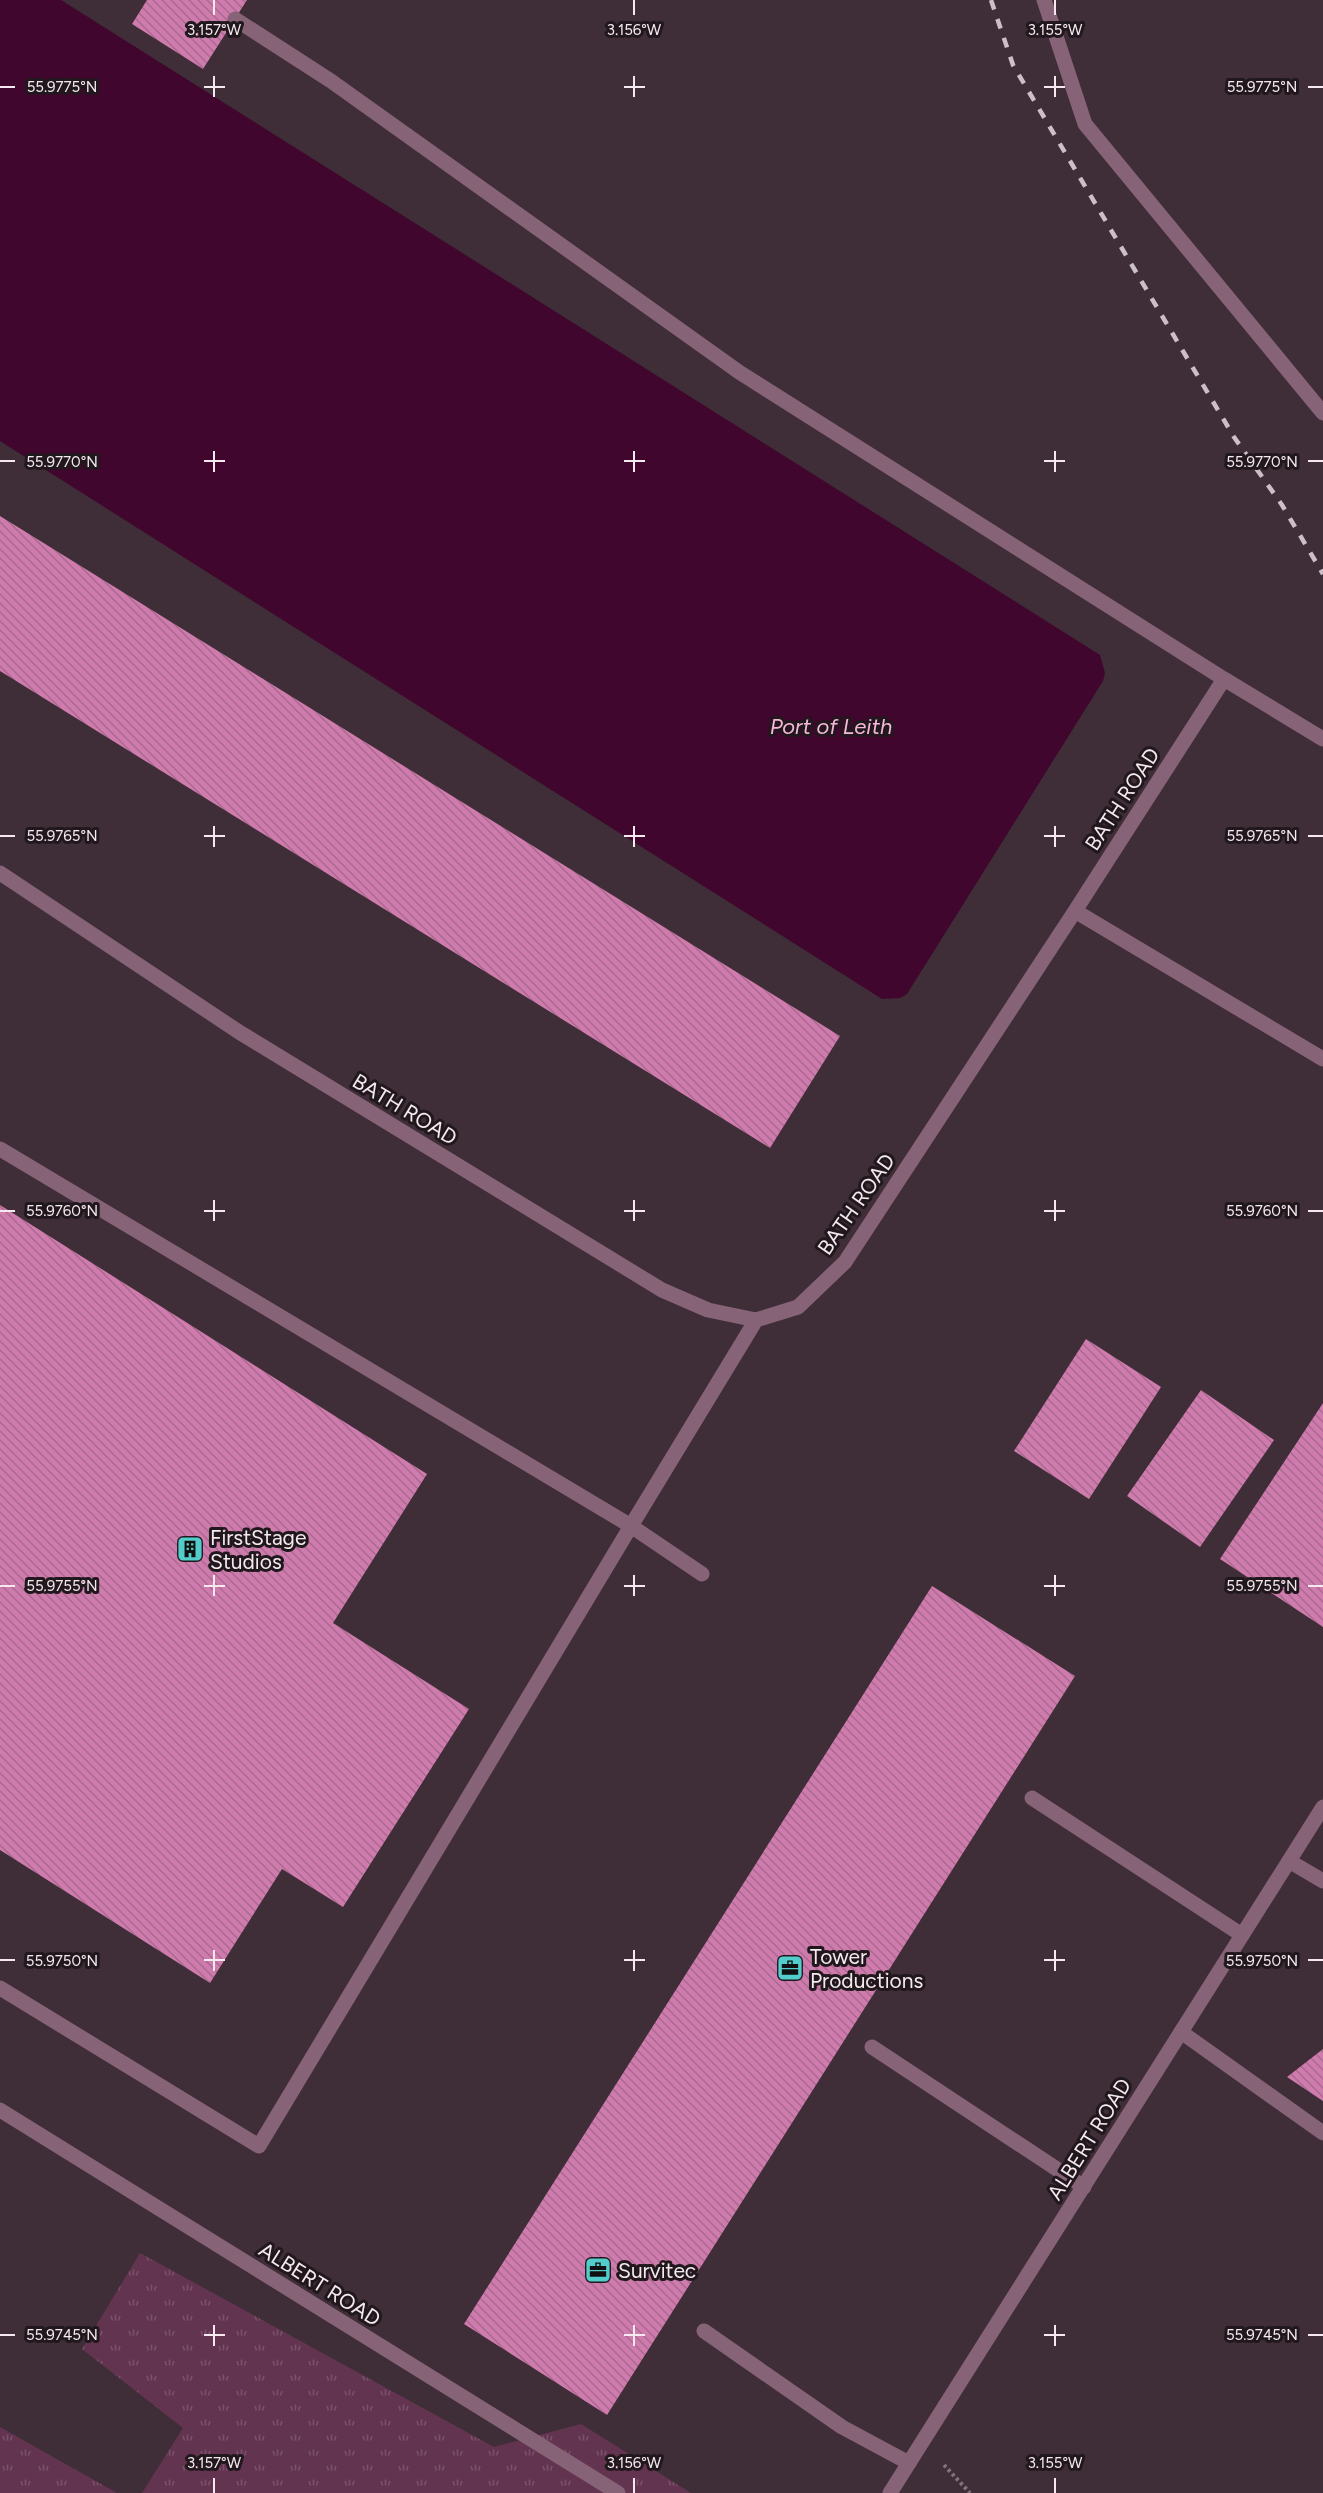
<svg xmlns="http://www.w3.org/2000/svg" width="1323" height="2493" viewBox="0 0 1323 2493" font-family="Figtree,sans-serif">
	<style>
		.grass { fill: url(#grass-tufts) }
		.water { fill: #40062d }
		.building { fill: url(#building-back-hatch) }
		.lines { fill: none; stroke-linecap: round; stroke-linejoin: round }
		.path { stroke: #82737b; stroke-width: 4; stroke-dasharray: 3 3; stroke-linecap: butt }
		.lane { stroke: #876377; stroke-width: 15 }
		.street { stroke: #876377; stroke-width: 15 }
		.rail { stroke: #cdbfc6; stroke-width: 4.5; stroke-dasharray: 10 10; stroke-linecap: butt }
		.ticks { fill: none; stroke: #f5e9ef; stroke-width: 2 }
		.labels { text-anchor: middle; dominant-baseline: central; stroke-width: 6; stroke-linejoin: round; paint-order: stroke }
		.street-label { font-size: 21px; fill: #f5e9ef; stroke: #21181d }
		.poi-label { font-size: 21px; fill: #f5e9ef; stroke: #21181d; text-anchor: start }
		.water-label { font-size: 22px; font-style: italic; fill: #f9b6db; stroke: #21181d }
		.ticks-label { font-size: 15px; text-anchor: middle; fill: #f5e9ef; stroke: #21181d; stroke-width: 6; stroke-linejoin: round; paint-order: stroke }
	</style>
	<defs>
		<pattern id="grass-tufts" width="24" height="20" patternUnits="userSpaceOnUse" patternTransform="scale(1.5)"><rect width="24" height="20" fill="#633450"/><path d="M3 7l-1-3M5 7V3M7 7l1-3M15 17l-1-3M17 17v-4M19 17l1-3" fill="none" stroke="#7a516a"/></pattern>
		<pattern id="building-back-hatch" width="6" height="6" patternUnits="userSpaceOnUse" patternTransform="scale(1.5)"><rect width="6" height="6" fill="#d07bad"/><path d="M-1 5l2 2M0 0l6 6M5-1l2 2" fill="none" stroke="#a86b8f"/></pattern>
	</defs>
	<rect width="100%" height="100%" fill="#3f2d37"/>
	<path class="grass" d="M140 2253 494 2447 581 2424 691 2493H142L183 2428 82 2349Z
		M0 2427 117 2493H0Z"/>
	<path class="water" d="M0 0H61L1100 655 1105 673 1103 681 907 994 900 998 882 999 0 441Z"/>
	<path class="building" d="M147 0H247L203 69 132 24Z
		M0 516 840 1036 770 1148 0 671Z
		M0 1205 427 1474 333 1623 469 1709 343 1907 282 1869 210 1983 0 1850Z
		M1086 1339 1161 1387 1089 1499 1014 1451Z
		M1201 1390 1274 1440 1200 1547 1127 1496Z
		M1323 1403V1627L1220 1559Z
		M932 1586 1075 1676 607 2415 464 2324Z
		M1323 2049V2101L1287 2077Z"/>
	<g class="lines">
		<path class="path" d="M944 2465 970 2493"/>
		<path class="lane" d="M1044 0 1085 124 1323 413
			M235 19 331 81 739 372 1224 679
			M0 873 239 1032 662 1290 708 1310 756 1320 798 1307 845 1262 1075 911 1224 679 1323 739
			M1075 911 1323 1059
			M0 1149 631 1526 259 2146 0 1988
			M702 1574 631 1526 756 1320
			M1032 1798 1242 1935
			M1289 1861 1323 1881
			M1181 2032 1323 2133
			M872 2047 1084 2187
			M0 2110 618 2493
			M704 2331 842 2427 909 2463"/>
		<path class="street" d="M890 2493 1323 1807"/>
		<path class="rail" d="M991 0 1013 65 1234 437 1282 505 1323 574"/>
	</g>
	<path class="ticks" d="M214 0V15M634 0V15M1055 0V15M214 76V97M634 76V97M1055 76V97M0 87H15M204 87H225M624 87H645M1044 87H1065M1308 87H1323M214 451V472M634 451V472M1055 451V472M0 461H15M204 461H225M624 461H645M1044 461H1065M1308 461H1323M214 826V847M634 826V847M1055 826V847M0 836H15M204 836H225M624 836H645M1044 836H1065M1308 836H1323M214 1200V1221M634 1200V1221M1055 1200V1221M0 1211H15M204 1211H225M624 1211H645M1044 1211H1065M1308 1211H1323M214 1575V1596M634 1575V1596M1055 1575V1596M0 1586H15M204 1586H225M624 1586H645M1044 1586H1065M1308 1586H1323M214 1950V1971M634 1950V1971M1055 1950V1971M0 1960H15M204 1960H225M624 1960H645M1044 1960H1065M1308 1960H1323M214 2325V2346M634 2325V2346M1055 2325V2346M0 2335H15M204 2335H225M624 2335H645M1044 2335H1065M1308 2335H1323M214 2478V2493M634 2478V2493M1055 2478V2493"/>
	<defs>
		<symbol id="building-square" viewBox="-11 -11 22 22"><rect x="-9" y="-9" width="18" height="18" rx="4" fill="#52cdcc" stroke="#21181d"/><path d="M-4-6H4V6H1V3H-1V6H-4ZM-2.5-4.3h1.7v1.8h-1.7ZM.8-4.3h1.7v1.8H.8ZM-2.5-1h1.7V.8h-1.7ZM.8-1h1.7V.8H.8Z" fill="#111"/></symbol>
		<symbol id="office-square" viewBox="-11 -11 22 22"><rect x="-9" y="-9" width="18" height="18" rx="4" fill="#52cdcc" stroke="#21181d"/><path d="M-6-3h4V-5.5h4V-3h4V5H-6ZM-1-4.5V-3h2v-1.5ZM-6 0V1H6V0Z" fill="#111"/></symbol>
	</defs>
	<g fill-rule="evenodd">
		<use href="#building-square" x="175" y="1534" width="30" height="30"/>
		<use href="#office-square" x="775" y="1953" width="30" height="30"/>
		<use href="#office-square" x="583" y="2255" width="30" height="30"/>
	</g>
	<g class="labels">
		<g class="street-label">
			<text transform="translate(1122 799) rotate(-57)">BATH ROAD</text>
			<text transform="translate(405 1109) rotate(31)">BATH ROAD</text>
			<text transform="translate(856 1204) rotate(-55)">BATH ROAD</text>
			<text transform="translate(1089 2139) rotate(-58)">ALBERT ROAD</text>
			<text transform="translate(320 2284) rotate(32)">ALBERT ROAD</text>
		</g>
		<g class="poi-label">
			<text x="210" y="1537">FirstStage<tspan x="210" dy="24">Studios</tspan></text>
			<text x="810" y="1956">Tower<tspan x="810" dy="24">Productions</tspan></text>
			<text x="618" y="2270">Survitec</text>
		</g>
		<g class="water-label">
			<text x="831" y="726">Port of Leith</text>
		</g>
	</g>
	<g class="ticks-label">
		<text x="214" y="35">3.157°W</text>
		<text x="634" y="35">3.156°W</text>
		<text x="1055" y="35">3.155°W</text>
		<text x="62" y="92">55.9775°N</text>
		<text x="1262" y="92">55.9775°N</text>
		<text x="62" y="467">55.9770°N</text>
		<text x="1262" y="467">55.9770°N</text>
		<text x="62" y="841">55.9765°N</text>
		<text x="1262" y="841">55.9765°N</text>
		<text x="62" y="1216">55.9760°N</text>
		<text x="1262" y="1216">55.9760°N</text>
		<text x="62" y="1591">55.9755°N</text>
		<text x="1262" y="1591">55.9755°N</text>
		<text x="62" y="1966">55.9750°N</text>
		<text x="1262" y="1966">55.9750°N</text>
		<text x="62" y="2340">55.9745°N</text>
		<text x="1262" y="2340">55.9745°N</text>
		<text x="214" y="2468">3.157°W</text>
		<text x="634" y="2468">3.156°W</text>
		<text x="1055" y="2468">3.155°W</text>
	</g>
</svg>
